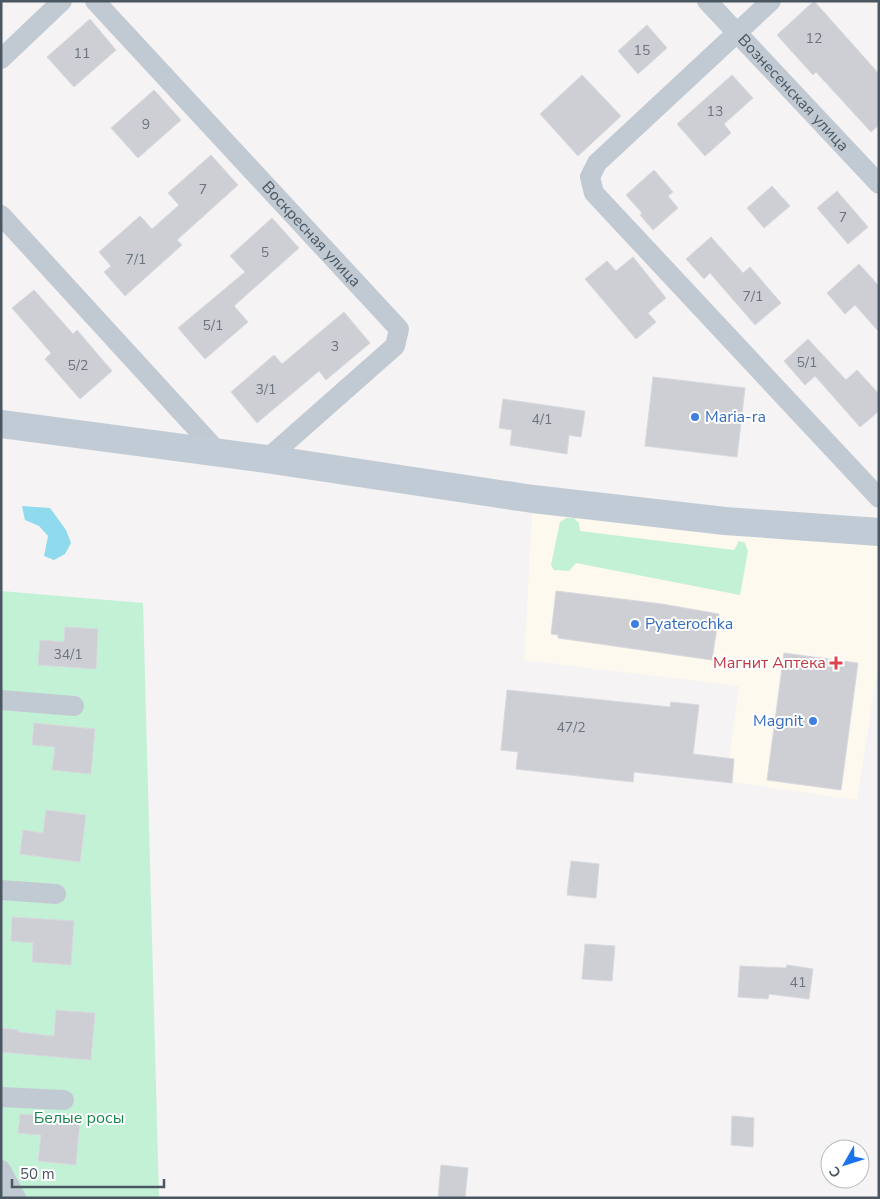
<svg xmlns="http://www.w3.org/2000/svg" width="880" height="1199" viewBox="0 0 880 1199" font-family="'Nunito Sans',sans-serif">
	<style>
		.commercial { fill: #fdf9ef }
		.green { fill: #c3f1d5 }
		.water { fill: #90daee }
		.building { fill: #cdcfd5; stroke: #d7d9de }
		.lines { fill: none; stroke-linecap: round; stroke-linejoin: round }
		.street { stroke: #c1cad2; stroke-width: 20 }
		.secondary { stroke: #c1cbd6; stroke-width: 28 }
		.shop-dot { fill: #3f7fe0; stroke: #fff; stroke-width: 2 }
		.health-dot { fill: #e0444e; stroke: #fff; stroke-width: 2 }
		.labels { text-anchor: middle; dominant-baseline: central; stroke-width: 4; stroke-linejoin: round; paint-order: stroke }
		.number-label { font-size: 14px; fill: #6b747e }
		.street-label { font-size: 16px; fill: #4a5661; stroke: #fff }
		.shop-label { font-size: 16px; fill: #366cbe; stroke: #fff; text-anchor: start }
		.health-label { font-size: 16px; fill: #be3a42; stroke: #fff; text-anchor: end }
		.park-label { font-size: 16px; fill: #17864f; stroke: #fff }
	</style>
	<rect width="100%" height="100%" fill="#f5f3f3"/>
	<path class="commercial" d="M533 499 879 532V660L857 800 726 781 739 686 524 660Z"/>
	<path class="green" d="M566 518H574L579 523 580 531 734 550 739 541 745 543 748 551 740 595 576 563 569 571 554 570 551 565 560 522Z
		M1 591 143 603 159 1198H1Z"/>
	<path class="water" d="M22 506 50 508 66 530 71 543 65 554 54 560 44 556 48 536 39 526 25 520Z"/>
	<path class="building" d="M814 1 879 74V125L871 132 816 72 813 75 777 35Z
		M90 19 116 50 74 87 47 57Z
		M647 25 667 48 638 74 618 51Z
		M582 75 621 116 578 156 540 114Z
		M732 75 753 98 724 124 731 133 705 156 677 124Z
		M154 90 181 120 138 158 111 128Z
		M211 155 238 185 177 240 182 245 125 296 104 272 111 266 99 252 140 216 152 229 179 205 168 193Z
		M654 170 673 192 668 196 678 208 653 230 640 215 642 213 626 195Z
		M772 186 790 206 764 228 747 208Z
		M837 191 868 227 848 244 817 208Z
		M272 218 299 248 234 306 248 322 205 359 178 328 245 272 230 256Z
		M711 237 743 273 750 267 781 303 755 325 710 273 704 279 686 259Z
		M633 257 666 298 648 313 656 322 636 339 585 279 607 261 616 271Z
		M859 264 879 286V332L855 305 845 314 827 293Z
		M34 290 73 334 77 330 112 371 80 399 45 359 51 353 12 308Z
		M344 312 370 343 326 380 319 371 257 423 231 392 274 355 282 364Z
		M808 339 846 380 857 370 879 394V411L860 427 815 376 805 385 784 361Z
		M653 377 745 388 737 457 645 446Z
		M503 399 585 411 581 437 569 435 567 454 510 445 512 430 499 428Z
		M556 591 662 604 719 614 712 660 558 638V635L551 634Z
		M65 627 98 629 96 669 38 665 40 640 64 642Z
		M784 653 858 663 841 790 767 780Z
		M507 690 670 707 671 702 699 705 693 754 734 759 732 783 634 772 633 782 516 769 518 752 501 750Z
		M34 723 95 729 91 774 52 770 55 747 32 745Z
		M46 810 86 815 80 862 20 854 23 830 43 833Z
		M571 861 599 864 596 898 567 895Z
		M12 917 74 921 71 965 32 962 33 943 11 941Z
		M585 944 615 946 612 981 582 979Z
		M787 965 813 969 809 999 769 994 768 999 738 997 740 966 786 968Z
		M56 1010 95 1013 91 1060 1 1052V1028L18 1030V1032L54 1036Z
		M20 1114 80 1119 76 1165 38 1161 41 1135 18 1133Z
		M732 1116 754 1118 753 1147 731 1145Z
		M441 1165 468 1168 465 1198H438Z"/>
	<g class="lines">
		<g class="street">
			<path id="s1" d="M95 1 399 329 395 346 267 459"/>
			<path id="s2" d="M707 1 879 184"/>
			<path d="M771 1 597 163 590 177 594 193 879 498"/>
			<path d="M1 59 62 1"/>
			<path d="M1 215 219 453"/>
			<path d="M1 700 74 706"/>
			<path d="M1 890 56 894"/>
			<path d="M1 1097 64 1100"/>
			<path d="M1 1170 16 1198"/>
		</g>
		<path class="secondary" d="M1 424 267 459 533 499 725 521 879 532"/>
	</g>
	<g class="shop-dot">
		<circle cx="695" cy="417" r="5"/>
		<circle cx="635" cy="624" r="5"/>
		<circle cx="813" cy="721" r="5"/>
	</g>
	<path class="health-dot" d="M833.5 655.5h5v5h5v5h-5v5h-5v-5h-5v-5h5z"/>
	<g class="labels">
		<g class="number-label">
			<text x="814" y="38">12</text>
			<text x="642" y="50">15</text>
			<text x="82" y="53">11</text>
			<text x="715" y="111">13</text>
			<text x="146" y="124">9</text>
			<text x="203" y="189">7</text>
			<text x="843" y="217">7</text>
			<text x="265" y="252">5</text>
			<text x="136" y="259">7/1</text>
			<text x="753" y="296">7/1</text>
			<text x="213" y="325">5/1</text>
			<text x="335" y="346">3</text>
			<text x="807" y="362">5/1</text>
			<text x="78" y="365">5/2</text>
			<text x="266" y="389">3/1</text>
			<text x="542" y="419">4/1</text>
			<text x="68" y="654">34/1</text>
			<text x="571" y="727">47/2</text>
			<text x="798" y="982">41</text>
		</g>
		<g class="street-label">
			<text stroke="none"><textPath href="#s2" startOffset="126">Вознесенская улица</textPath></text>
			<text stroke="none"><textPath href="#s1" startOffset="318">Воскресная улица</textPath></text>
		</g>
		<g class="shop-label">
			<text x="705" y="417">Maria-ra</text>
			<text x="645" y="624">Pyaterochka</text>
			<text x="803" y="721" text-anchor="end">Magnit</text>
		</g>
		<g class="health-label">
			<text x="826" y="663">Магнит Аптека</text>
		</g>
		<g class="park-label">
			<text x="79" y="1118">Белые росы</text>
		</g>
	</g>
	<rect width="880" height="1199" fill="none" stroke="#4a5661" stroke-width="5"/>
	<g transform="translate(845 1164) rotate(231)"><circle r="24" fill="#ffffff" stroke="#b7bbc0"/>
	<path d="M0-4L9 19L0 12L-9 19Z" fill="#1a73e8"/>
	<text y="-8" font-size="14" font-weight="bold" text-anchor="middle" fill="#4a5661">С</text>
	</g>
	<path d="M12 1179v8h152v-8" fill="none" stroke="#4a5661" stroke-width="2.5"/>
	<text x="20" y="1179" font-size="15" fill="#4a5661" stroke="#ffffff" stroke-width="4" paint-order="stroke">50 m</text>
</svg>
